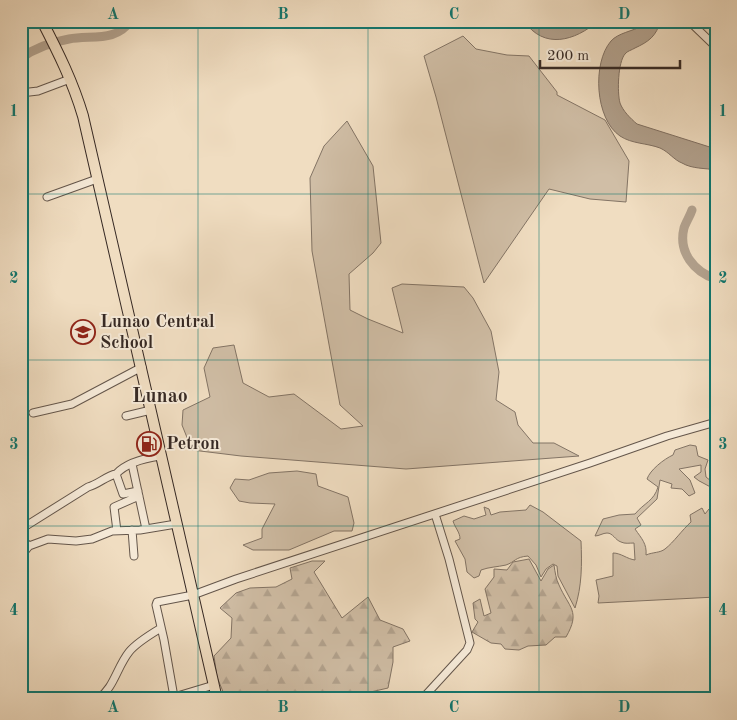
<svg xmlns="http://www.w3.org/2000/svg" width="737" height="720" viewBox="0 0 737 720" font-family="'Old Standard TT',serif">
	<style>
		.green { fill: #d0bea6; stroke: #837465 }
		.forest { fill: url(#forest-firs); stroke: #837465 }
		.water { fill: #b1a08c; stroke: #807062 }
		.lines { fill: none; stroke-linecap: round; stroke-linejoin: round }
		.river { stroke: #b1a08c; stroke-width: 9 }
		.minor-casing { stroke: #64564b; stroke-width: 9 }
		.highway-casing { stroke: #362924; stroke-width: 12 }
		.minor { stroke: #f5e9d7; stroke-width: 7 }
		.highway { stroke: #f0ddc1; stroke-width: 10 }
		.grid { fill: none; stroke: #0f766e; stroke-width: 1; stroke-opacity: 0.55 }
		.labels { text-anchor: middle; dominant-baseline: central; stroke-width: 4; stroke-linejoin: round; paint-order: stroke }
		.poi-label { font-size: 18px; font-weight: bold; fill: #362924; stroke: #f5e9d7; text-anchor: start }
		.quarter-label { font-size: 20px; font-weight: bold; fill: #362924; stroke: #f5e9d7 }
		.neatline { fill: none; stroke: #0f766e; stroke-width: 2 }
		.grid-label { font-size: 16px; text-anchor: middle; font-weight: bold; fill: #0f766e }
	</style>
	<defs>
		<pattern id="forest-firs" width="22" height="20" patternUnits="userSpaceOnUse" patternTransform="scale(1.25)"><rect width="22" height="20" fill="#d0bea6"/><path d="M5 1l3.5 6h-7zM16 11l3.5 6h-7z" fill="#b3a38f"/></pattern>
	</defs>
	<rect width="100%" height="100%" fill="#f0ddc1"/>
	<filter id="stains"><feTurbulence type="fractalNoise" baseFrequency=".004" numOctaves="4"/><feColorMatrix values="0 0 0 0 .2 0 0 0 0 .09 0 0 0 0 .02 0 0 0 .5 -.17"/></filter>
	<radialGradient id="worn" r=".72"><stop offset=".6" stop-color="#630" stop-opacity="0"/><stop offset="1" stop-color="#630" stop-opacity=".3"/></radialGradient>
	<path class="green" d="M463 36 476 49 507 55 529 56 557 92V95L605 120 629 161 626 202 590 199 549 189 484 283 436 97 424 56Z
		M347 121 373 166 381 243 373 253 349 274 350 310 368 319 403 333 392 288 402 284 464 287 473 298 491 331 499 372 496 400 515 412 518 425 533 443H554L579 456 406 469 241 456 192 450 182 425 183 410 210 397 204 368 213 348 234 345 243 383 269 397 294 394 341 429 363 426 340 405 312 251 310 178 324 146Z
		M690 445 696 446 698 456 708 460 705 469 706 477 716 485 714 490C708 484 700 483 694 477L701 472V465L679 469 690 480 695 493 689 496 682 489 671 488 672 484 660 480 657 499 637 518 641 525 635 529C642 539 647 544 646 555 653 552 660 553 665 549 674 542 682 530 691 522L690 515 702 508 705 514 709 509 716 514V597L598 603 599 596 596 580 613 576V553C621 553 627 559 635 560L634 543C629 543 625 544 621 542 615 540 613 533 607 533 603 533 599 536 595 536L603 519 619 515 635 514C644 503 654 501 658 487L647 479C650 470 664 459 673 455L675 450Z
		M297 471 316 474 318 486 348 497 354 523 352 531H334L289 550H253L243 545 262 538V529L275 504 250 503 239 501 230 488 235 479 249 480 269 473Z
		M530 505 543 512 581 541C582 564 582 586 575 608L558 576 557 566 553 564 546 569 541 577 536 565 528 556C515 557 515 562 506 565 497 567 489 567 481 570L479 576 474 578 467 572 465 559 455 541 460 539C460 532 455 528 453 521L464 516 474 519 486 515 484 507 489 509 491 515 500 512 526 510Z"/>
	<path class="forest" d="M529 559 541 581 548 569 554 565C555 572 556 579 559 585 569 608 581 611 566 637H555L546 645 528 646 519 650 505 649 501 644 491 643 472 632 478 622 475 619 473 603 480 599 484 616 491 613 485 589 494 577V569L507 570 513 562Z
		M312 561H325L314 572 342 618 368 597 380 620 403 629 410 641 393 647V662L388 688 340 699H226L217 677 214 656 231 638 232 618 220 608 236 593 250 588 276 587 292 579 290 568Z"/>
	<path class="water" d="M524 21H550L560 24 569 21H598C575 41 544 50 524 21Z
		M645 21H660C657 36 648 42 635 48 632 50 627 51 625 54 618 62 617 92 620 103 623 111 630 118 637 124L716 149V170C705 168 692 169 682 163 674 160 669 152 660 148 647 143 632 144 620 136 595 119 592 63 611 41 618 33 633 31 642 26Z"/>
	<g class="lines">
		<path class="river" d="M21 58C35 48 52 42 69 39 91 35 117 42 130 21
			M692 210C690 216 686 222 684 228 678 252 694 272 716 279"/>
		<defs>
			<path id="minor" d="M689 21 716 47
				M21 93 38 91 70 79
				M47 197 97 179
				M33 413 72 404 142 367
				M126 416 151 410
				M132 464 146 529
				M138 491 123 494 116 474C127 462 146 458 160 456
				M21 529 88 487C99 484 106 476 116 474
				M132 530 134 556
				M117 531 114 507 139 496
				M21 539 29 546 48 539 76 541 92 539 112 531 140 530 176 524
				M21 556 29 546
				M214 685 174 697 164 640 156 605 157 602 193 595 236 579 590 463 667 436 716 422
				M98 699C114 688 117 667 129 652 136 643 151 634 161 628
				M422 699 467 650 470 643 449 559 435 514"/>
			<path id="highway" d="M42 21C58 52 73 82 83 116L217 699"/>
		</defs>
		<use href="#minor" class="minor-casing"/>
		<use href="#highway" class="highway-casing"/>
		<use href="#minor" class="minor"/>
		<use href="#highway" class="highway"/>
	</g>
	<path class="grid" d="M198 21V699M368 21V699M539 21V699M21 194H716M21 360H716M21 526H716"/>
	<defs>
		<symbol id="school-ring" viewBox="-11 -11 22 22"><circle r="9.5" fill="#f5e9d7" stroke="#8f2418" stroke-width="1.5"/><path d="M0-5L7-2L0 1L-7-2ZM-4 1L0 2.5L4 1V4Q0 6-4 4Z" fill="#8f2418"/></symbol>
		<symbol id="fuel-ring" viewBox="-11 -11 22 22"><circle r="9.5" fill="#f5e9d7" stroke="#8f2418" stroke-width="1.5"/><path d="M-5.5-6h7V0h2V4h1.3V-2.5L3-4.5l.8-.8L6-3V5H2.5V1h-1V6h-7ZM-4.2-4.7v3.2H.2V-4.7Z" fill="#8f2418"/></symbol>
	</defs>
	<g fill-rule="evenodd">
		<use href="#school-ring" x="69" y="318" width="28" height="28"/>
		<use href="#fuel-ring" x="135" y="430" width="28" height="28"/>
	</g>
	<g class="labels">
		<g class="poi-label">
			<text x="100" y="322">Lunao Central<tspan x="100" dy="21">School</tspan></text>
			<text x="166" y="444">Petron</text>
		</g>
		<g class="quarter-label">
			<text x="160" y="397">Lunao</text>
		</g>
	</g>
	<rect width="737" height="720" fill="none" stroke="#f0ddc1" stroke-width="55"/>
	<path d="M540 60v8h140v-8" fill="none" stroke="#362924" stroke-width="2.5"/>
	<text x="547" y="60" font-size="15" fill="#362924" stroke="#f5e9d7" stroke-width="4" paint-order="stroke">200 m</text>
	<rect x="28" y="28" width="682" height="664" class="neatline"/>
	<g class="grid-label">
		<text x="113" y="19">A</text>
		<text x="283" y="19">B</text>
		<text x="454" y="19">C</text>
		<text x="624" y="19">D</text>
		<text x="14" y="116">1</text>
		<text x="723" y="116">1</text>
		<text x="14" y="283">2</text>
		<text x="723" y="283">2</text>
		<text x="14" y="449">3</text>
		<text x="723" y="449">3</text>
		<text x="14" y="615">4</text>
		<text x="723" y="615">4</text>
		<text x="113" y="712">A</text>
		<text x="283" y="712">B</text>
		<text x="454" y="712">C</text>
		<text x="624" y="712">D</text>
	</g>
	<rect width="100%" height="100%" filter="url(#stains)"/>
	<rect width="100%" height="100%" fill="url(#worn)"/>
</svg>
